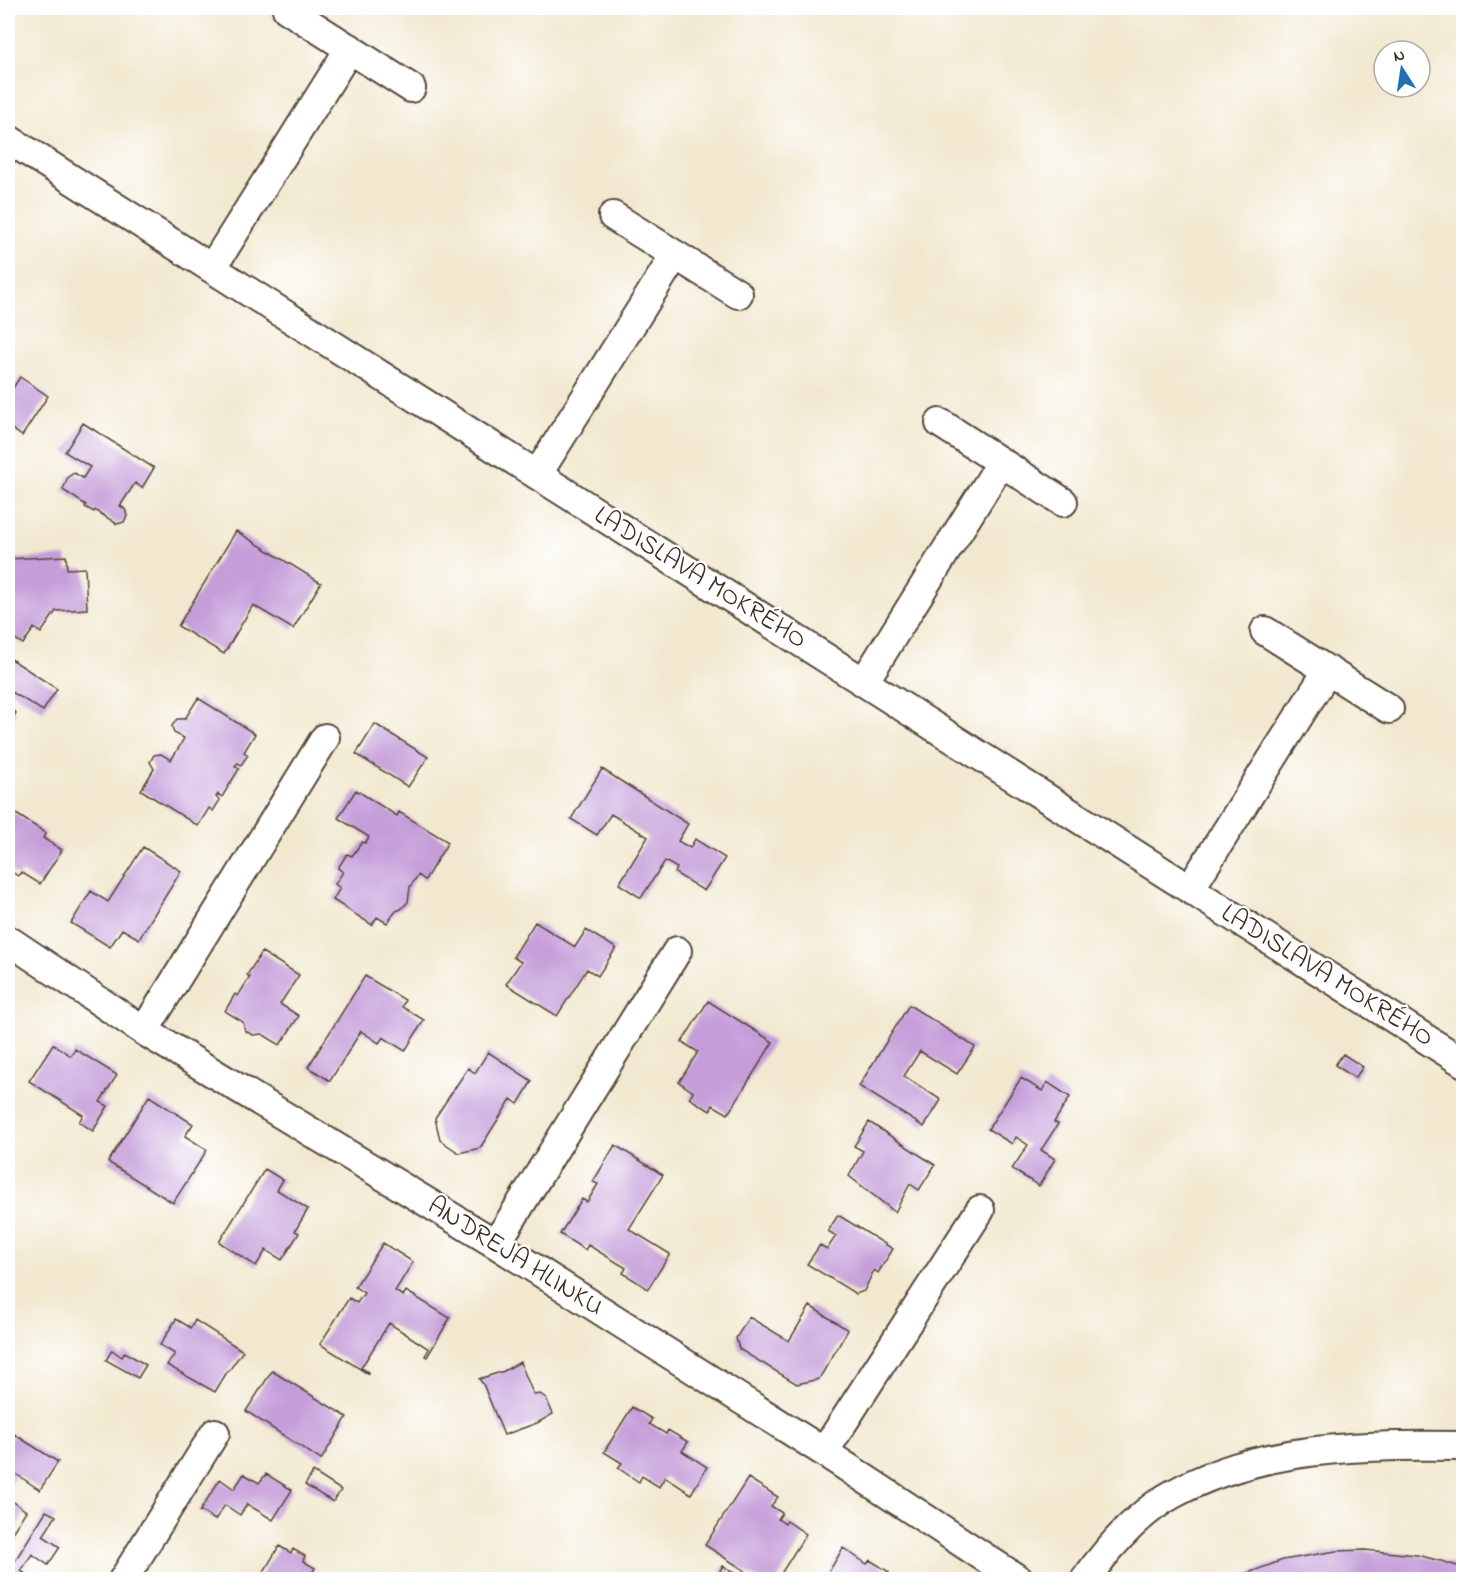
<svg xmlns="http://www.w3.org/2000/svg" width="1471" height="1587" viewBox="0 0 1471 1587" font-family="'Indie Flower',sans-serif">
	<style>
		.building { fill: #c49dd9 }
		.lines { fill: none; stroke-linecap: round; stroke-linejoin: round }
		.street-casing { stroke: #564639; stroke-width: 32 }
		.street { stroke: #fff; stroke-width: 28 }
		.labels { text-anchor: middle; dominant-baseline: central; stroke-width: 4.5; stroke-linejoin: round; paint-order: stroke }
		.street-label { font-size: 27px; fill: #3b2a1e; stroke: #fff }
	</style>
	<rect width="100%" height="100%" fill="#fff"/>
	<filter id="ink" filterUnits="userSpaceOnUse"><feTurbulence type="fractalNoise" baseFrequency=".0167" numOctaves="2"/><feDisplacementMap in="SourceGraphic" scale="12" xChannelSelector="R" yChannelSelector="G"/><feConvolveMatrix kernelMatrix="1 2 1 2 8 2 1 2 1" color-interpolation-filters="sRGB"/></filter>
	<filter id="wash" filterUnits="userSpaceOnUse"><feTurbulence type="fractalNoise" baseFrequency=".008" numOctaves="4" result="noise"/><feDisplacementMap in="SourceGraphic" scale="24" xChannelSelector="R" yChannelSelector="G"/><feGaussianBlur stdDeviation="1.35" result="paint"/><feColorMatrix in="noise" values="0 0 0 0 0 0 0 0 0 0 0 0 0 0 0 0 0 1.4 0 .05"/><feComposite in="paint" operator="in"/></filter>
	<g filter="url(#wash)">
		<rect width="100%" height="100%" fill="#f1e8cf"/>
		<g id="blocks">
			<path class="building" d="M20 377 48 396 22 436 8 426V388L9 386 13 388Z
				M83 423 154 468 142 488 135 483 120 506 125 509 127 516 124 522 117 524 95 510 94 512 85 507 86 505 63 490 68 477 74 473 83 478 90 467 65 452Z
				M236 531 321 583 293 629 253 605 224 654 178 626Z
				M66 556 67 569 85 568 87 609 56 611 41 633 34 628 23 644 8 634V559Z
				M8 657 57 689 43 711 12 692 8 699Z
				M198 698 255 734 244 752 248 755 241 765 238 763 235 766 239 769 222 797 218 794 216 797 220 800 213 811 209 808 198 826 141 790 154 769 150 762 154 755 161 754 171 760 178 749 184 738 174 733 172 726 177 719H185Z
				M8 708 16 713 8 726Z
				M375 724 428 757 408 787 356 754Z
				M602 769 688 824 678 841 690 848 695 839 725 858 704 891 675 873 677 868 665 861 641 898 619 884 648 837 611 814 597 835 571 819Z
				M356 790 397 816 399 812 448 842 425 880 418 875 410 887 408 902 401 909 396 911 387 923 377 917 372 925 333 900 340 888 335 884 343 872 338 868 347 854 352 856 362 842 365 843 369 837 338 818Z
				M10 810 46 833 43 838 62 850 40 884 21 872 18 876 8 869V813Z
				M143 847 181 871 139 939 122 929 110 947 71 923 91 891 108 902Z
				M535 922 575 947 586 930 616 948 598 976 587 969 557 1016 506 984 521 962 513 957Z
				M262 952 299 975 280 1004 299 1016 280 1045 262 1034 253 1035 245 1031 243 1022 225 1011 235 994 238 996 250 977 247 975Z
				M365 976 405 1000 402 1007 424 1020 405 1051 383 1037 379 1043 361 1031 330 1081 308 1067Z
				M708 1001 773 1042 728 1114 713 1105 710 1111 689 1098 693 1092 679 1082 698 1052 682 1042Z
				M909 1005 975 1047 957 1074 920 1051 904 1076 941 1100 924 1127 859 1086Z
				M53 1044 71 1056 75 1049 117 1075 100 1102 108 1106 93 1131 79 1122 83 1115 29 1081Z
				M488 1052 532 1081 518 1104 511 1099 480 1148 459 1153 440 1140 435 1118 468 1068 475 1073Z
				M1343 1054 1363 1067 1355 1078 1335 1065Z
				M1021 1078 1042 1091 1047 1082 1070 1097 1054 1122 1058 1124 1041 1150 1055 1159 1039 1186 1012 1169 1028 1145 1016 1137 1012 1144 988 1129Z
				M149 1096 193 1124 185 1136 207 1150 173 1203 108 1162Z
				M869 1122 935 1165 919 1190 910 1184 895 1212 849 1176 863 1151 854 1146Z
				M615 1145 663 1175 629 1229 670 1254 648 1289 623 1273 626 1268 588 1245 585 1250 560 1234 582 1199 587 1202 598 1184 593 1182Z
				M265 1169 283 1180 277 1190 308 1209 295 1231 299 1233 282 1260 266 1250 256 1266 219 1242Z
				M838 1215 893 1249 878 1273 874 1270 864 1291 856 1294 807 1264 820 1245 827 1249 836 1236 828 1231Z
				M383 1243 413 1262 395 1291 403 1296 406 1291 450 1318 427 1357 425 1356 429 1349 389 1323 361 1368 368 1372V1374L320 1344 349 1298 357 1303 364 1293 355 1287Z
				M810 1306 848 1330 819 1379 797 1384 739 1349 736 1338 749 1317 789 1341Z
				M176 1319 191 1328 195 1320 243 1351 228 1372H227L215 1392 167 1365 175 1354 160 1345Z
				M112 1350 122 1357 125 1352 146 1365 138 1378 106 1360Z
				M520 1362 532 1391 535 1395 540 1394 546 1398 553 1414 537 1423 504 1435 483 1384 479 1379 504 1371Z
				M272 1371 347 1417 321 1460 246 1411Z
				M632 1407 652 1419 649 1424 666 1434 668 1430 688 1442 682 1451 707 1467 691 1494 665 1477 659 1487 642 1476 639 1482 618 1468 622 1463 604 1452Z
				M14 1434 58 1462 40 1490 16 1474 8 1488V1444Z
				M313 1472 341 1490 333 1502 305 1485Z
				M244 1474 259 1483 266 1474 292 1490 273 1520 247 1504 240 1515 225 1505 215 1520 201 1511 199 1512 220 1479 234 1489Z
				M748 1478 778 1497 771 1506 782 1513 778 1519 785 1524 787 1521 806 1534 777 1580H759L705 1545Z
				M8 1498 26 1511 10 1536 8 1535Z
				M46 1511 56 1516 43 1536 60 1547 48 1565 32 1554 21 1571 35 1580H8V1572Z
				M279 1546 291 1553 293 1549 305 1556 303 1561 315 1568 308 1580H259Z
				M843 1548 867 1564 870 1560 889 1572 886 1577 889 1580H824Z
				M1364 1550 1417 1555 1441 1561 1464 1568V1580H1229L1283 1560 1336 1551Z
				M723 1566 745 1580H725L720 1570Z"/>
		</g>
	</g>
	<g filter="url(#ink)">
		<use href="#blocks" fill-opacity="0" stroke="#564639" stroke-width="1.5"/>
		<g class="lines">
			<defs>
				<path id="street" d="M287 9 411 88
					M8 139 1464 1063
					M613 216 738 294
					M212 268 350 48
					M940 423 1063 502
					M537 475 675 255
					M1265 631 1389 709
					M864 682 1001 463
					M1190 889 1328 670
					M8 940 144 1031 496 1244 824 1452 1019 1580
					M144 1031 325 738
					M496 1244 677 951
					M824 1452 980 1210
					M123 1580 215 1433
					M1085 1580C1108 1548 1138 1513 1173 1494 1262 1445 1364 1445 1464 1446"/>
			</defs>
			<use href="#street" class="street-casing"/>
			<use href="#street" class="street"/>
		</g>
	</g>
	<g class="labels">
		<g class="street-label">
			<text transform="translate(700 578) rotate(32)">LADISLAVA MOKRÉHO</text>
			<text transform="translate(1327 976) rotate(32)">LADISLAVA MOKRÉHO</text>
			<text transform="translate(515 1257) rotate(32)">ANDREJA HLINKU</text>
		</g>
	</g>
	<rect width="1471" height="1587" fill="none" stroke="#fff" stroke-width="30"/>
	<g transform="translate(1402 69) rotate(348)"><circle r="28" fill="#ffffff" stroke="#b1aaa5" stroke-width="1.5"/>
	<path d="M0-4.5L10 22L0 15L-10 22Z" fill="#1f6fb2"/>
	<text y="-9" font-size="16" font-weight="bold" text-anchor="middle" fill="#3b2a1e">N</text>
	</g>
</svg>
